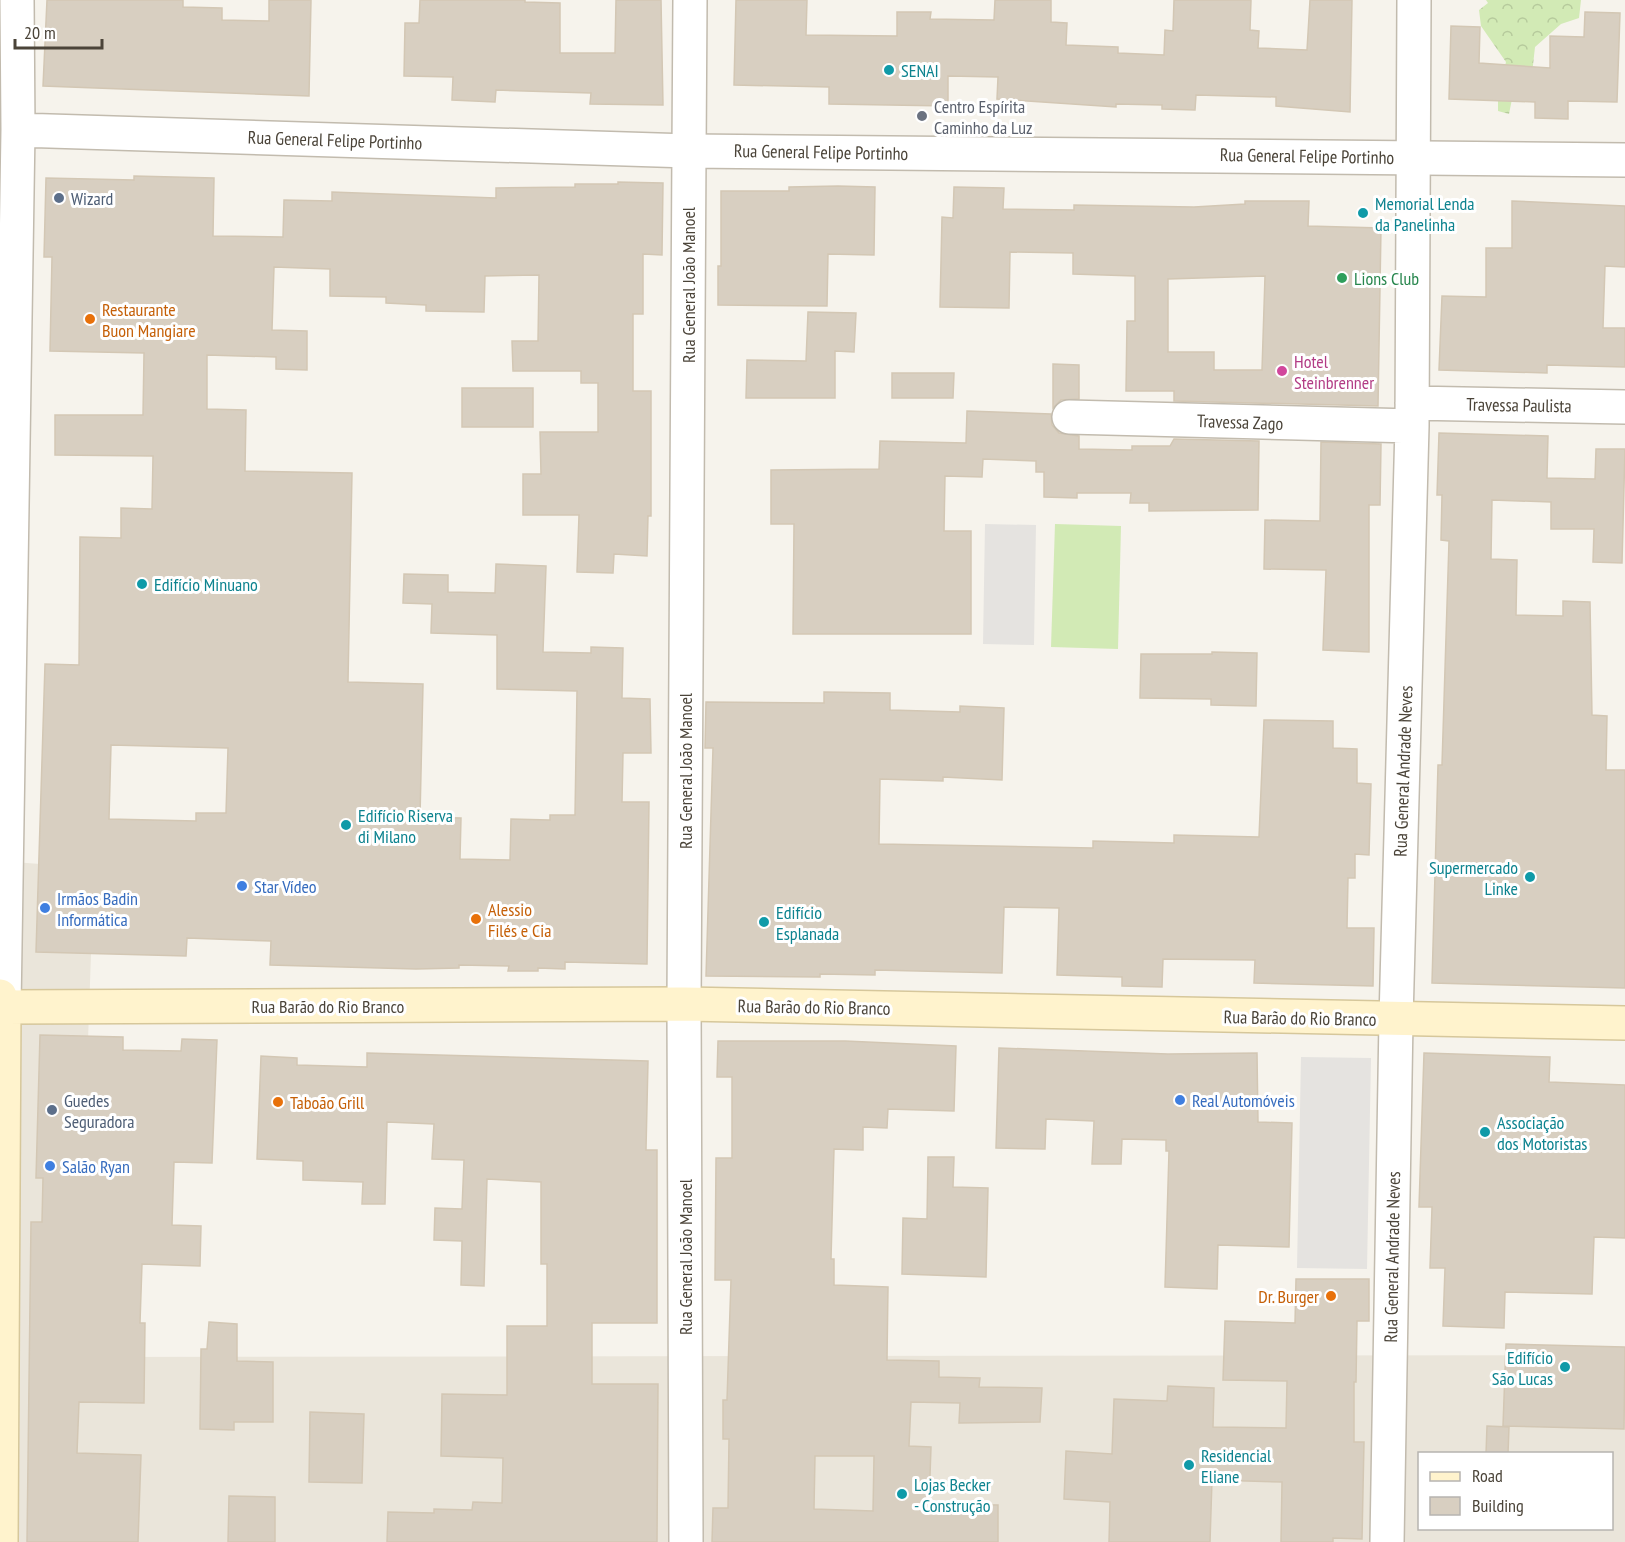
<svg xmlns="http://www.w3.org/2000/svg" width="1625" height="1542" viewBox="0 0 1625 1542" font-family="'PT Sans Narrow',sans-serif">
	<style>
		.residential { fill: #eae5da; fill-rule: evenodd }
		.forest { fill: url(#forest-crowns) }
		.pitch { fill: #d2eab5 }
		.parking { fill: #e5e3e0 }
		.building { fill: #d8cfc1; stroke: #d3c7b4; stroke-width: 1.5; fill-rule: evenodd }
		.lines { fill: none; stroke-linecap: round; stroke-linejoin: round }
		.minor-casing { stroke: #c2bbae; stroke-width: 36 }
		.tertiary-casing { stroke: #c2bbae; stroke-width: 36 }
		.secondary-casing { stroke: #d6c79b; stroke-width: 36 }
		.minor { stroke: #fff; stroke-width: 33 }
		.tertiary { stroke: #fff; stroke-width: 33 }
		.secondary { stroke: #fff3cd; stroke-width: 33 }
		.culture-dot { fill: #0f9aa8; stroke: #fff; stroke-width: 2 }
		.worship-dot { fill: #6b7280; stroke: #fff; stroke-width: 2 }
		.service-dot { fill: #5c6f8a; stroke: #fff; stroke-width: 2 }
		.leisure-dot { fill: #2e9e5b; stroke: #fff; stroke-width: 2 }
		.food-dot { fill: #e8710a; stroke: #fff; stroke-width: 2 }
		.hotel-dot { fill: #d1479c; stroke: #fff; stroke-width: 2 }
		.shop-dot { fill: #3f7fe0; stroke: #fff; stroke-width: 2 }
		.labels { text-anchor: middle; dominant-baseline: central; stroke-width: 6; stroke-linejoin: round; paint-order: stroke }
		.culture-label { font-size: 18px; fill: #0d838f; stroke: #fff; text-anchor: start }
		.worship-label { font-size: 18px; fill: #5b616d; stroke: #fff; text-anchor: start }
		.street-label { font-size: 18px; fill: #4b4439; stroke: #fff }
		.service-label { font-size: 18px; fill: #4e5e75; stroke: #fff; text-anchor: start }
		.leisure-label { font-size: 18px; fill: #27864d; stroke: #fff; text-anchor: start }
		.food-label { font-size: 18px; fill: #c56008; stroke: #fff; text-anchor: start }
		.hotel-label { font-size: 18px; fill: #b23c85; stroke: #fff; text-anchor: start }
		.shop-label { font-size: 18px; fill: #366cbe; stroke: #fff; text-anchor: start }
	</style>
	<defs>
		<pattern id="forest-crowns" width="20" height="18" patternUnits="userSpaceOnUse" patternTransform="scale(1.5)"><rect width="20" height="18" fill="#d2eab5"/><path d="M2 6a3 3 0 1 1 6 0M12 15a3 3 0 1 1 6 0" fill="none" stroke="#b6ca9c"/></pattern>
	</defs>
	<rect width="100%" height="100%" fill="#f6f3ec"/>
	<path class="residential" d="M0 861 94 868 77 1357 1625 1355V1542H0ZM1420 1454H1612V1528H1420Z"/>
	<path class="forest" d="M1486 0H1581L1579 18 1561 24 1535 47 1532 74 1512 99 1509 114 1498 111V93L1506 62 1481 26 1479 10 1488 3Z"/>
	<path class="pitch" d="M1055 524 1121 526 1118 649 1051 647Z"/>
	<path class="parking" d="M985 524 1036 525 1034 645 983 644Z
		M1301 1057 1371 1058 1367 1269 1297 1268Z"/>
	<path class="building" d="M47 0H183V7L222 8V20L269 21V0H311L309 96 43 86Z
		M420 0H525V2L560 3V53H615L616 0H661L663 105 590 104 591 93 496 90 495 102 452 100 453 77 404 76 405 23H419Z
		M736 0H807L806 35 897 36V12H931L930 19 994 20 995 0H1051V22L1067 23 1066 45 1118 47V53L1164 55 1165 30 1173 31 1174 0H1251L1250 30 1259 31 1258 48 1307 50 1310 0H1352L1350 112 1276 106V97L1196 95 1195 110 1162 109V105L1116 104V107L997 99 998 77 948 76V106L829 104V87L734 85Z
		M1585 12 1620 13 1617 102 1568 101V119L1535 118V102L1449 99 1451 26 1480 27 1479 63 1550 68V36L1584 37Z
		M134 176 214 178 213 236 283 237 284 200 332 201V192L496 198V188L575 187V184H618V182L663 183 662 255 643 254V314H633V391H651V516H648L647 556 614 554 613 573 577 572 579 515H523V474H541L540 432H598V383H581V371H513L512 341H538L539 275 485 276 484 312 426 311V305L386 303V297L330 296V269L274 267 272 330 307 331V370L276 369V357L207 355V409L246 410 245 471 352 473 348 682 423 684 420 817 461 818 460 859 510 860 511 819 550 820V815H575L577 691 497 689V635L431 633 432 604 403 603 404 574 448 575V592L495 593 496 564 546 566 543 652 591 653V647L623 648 622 698 650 699 651 753H623L622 802H649L647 964 565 962V969L538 968V971H508L509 966 459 965V968L416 969 270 965 271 941 187 938 186 956 36 952 45 664 79 665 80 537 121 538V508L152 509 153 456 55 455V415H143L144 353 50 351 52 257H44L46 178 134 180ZM111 745 228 748 226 813H196V821L109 819Z
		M838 186 875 187 874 255 828 254 827 306 718 305V266H721V191H789V187Z
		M954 187 1004 188 1003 209 1074 210V205L1194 207 1245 204V201H1309L1308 226 1381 228 1378 406 1174 401V391H1126L1127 321H1135V276L1073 274V253L1010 252 1009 308 940 307 942 217 953 218ZM1265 276 1262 370H1214V352H1168V279Z
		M1512 201 1625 206V267L1605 266 1603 328H1625V367L1547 365V373L1439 370 1442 296 1486 297V248H1512Z
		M808 312 856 313 854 352 835 351V398H746L747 360 806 361Z
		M1053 364 1079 365V399L1061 400 1053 408Z
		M892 373H954L953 398H892Z
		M462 388H533V427H462Z
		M967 411 1051 414 1052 425 1059 433 1079 436V449L1132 450V446H1170L1174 439 1259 441 1258 510 1149 511V503H1130L1131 493H1077V498L1044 497V472H1036V461L983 459 982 477 945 476 944 531H971V634H793L794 524H771V470L879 469 880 441 966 443Z
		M1439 433 1548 436 1547 478 1595 479 1596 449H1625L1622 563 1593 562 1594 529H1551V502L1492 500 1491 559 1517 560 1516 615 1563 616V601L1590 602 1592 715 1607 716 1606 770H1625V988L1432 983 1438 765H1442L1449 541 1441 540 1442 495H1437Z
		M1321 442 1381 444 1380 505H1369V652L1323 650 1326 570 1264 569 1265 520 1320 521Z
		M1212 652 1257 653 1256 706 1211 705V699L1140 698 1141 654H1212Z
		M824 692 890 693V710L960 712V706L1004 708 1002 780 943 777V781L880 779 879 844 1093 848V841L1174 843V835L1259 837 1264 720 1333 721V748L1357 749V783L1371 784 1369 855 1355 854V878H1348L1347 928H1374L1373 986 1254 983 1255 960 1163 959 1162 987 1122 986V977L1057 975 1059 908 1004 907 1002 973 875 970V975L820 974V977L706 976 713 748H705L706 702 824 703Z
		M40 1035 123 1037V1050L181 1051 182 1039 217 1040 212 1163 174 1162 172 1225 201 1226 200 1266 142 1264 140 1323H145L144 1403 79 1402 77 1453 141 1455 138 1542H27L31 1222H42L43 1178H36Z
		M718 1041H845L956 1046 954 1111 888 1109 887 1128 863 1127V1150L834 1149 831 1259H834V1285L888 1287 887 1360 939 1361V1377L980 1378 979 1387 1042 1388 1040 1422 959 1423 960 1403 911 1402 909 1446 931 1447 929 1504 998 1505V1542H712L713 1508H728L729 1439H723V1400H727L731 1280H715L716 1158H732V1077H717ZM815 1456H874L873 1511 814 1509Z
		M999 1048 1168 1054 1257 1053 1258 1122 1292 1123 1289 1247 1218 1245 1217 1289 1165 1287 1169 1151H1166V1140L1122 1139 1121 1164H1092L1094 1121 1046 1119 1045 1149 996 1148Z
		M367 1053 648 1061 646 1150H657V1323H592V1384H658L657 1542H387L388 1512 434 1513V1509L472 1510 473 1502 502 1503 503 1458 441 1456 442 1394 507 1395V1326H547V1264H541V1182L487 1179 484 1286 461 1285 462 1241 434 1240 435 1208 462 1209 464 1160 432 1159 434 1124 387 1122 385 1204H362L363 1182 303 1180V1161L257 1159 261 1056 297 1058V1065L367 1067Z
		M1424 1053 1550 1057 1549 1082 1625 1085V1238L1594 1237 1592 1294 1505 1292 1504 1328 1443 1326 1445 1268H1430L1432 1207H1419Z
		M928 1157H954L953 1187 988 1188 986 1277 902 1274 903 1218 927 1219Z
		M1296 1279H1369V1321H1357L1356 1382H1354V1442H1364L1362 1539 1333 1538V1542H1281L1282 1482 1212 1480 1210 1542H1109L1110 1502 1064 1499 1066 1451 1112 1454 1114 1399 1167 1401 1168 1386 1214 1388 1213 1427 1286 1428 1287 1381 1223 1380 1225 1321 1295 1323Z
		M209 1322 237 1324V1361L273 1362V1422H234V1430L200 1429 201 1349H207Z
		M1506 1344 1625 1347 1624 1429 1503 1426Z
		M310 1412 364 1414 362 1483 309 1482Z
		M1487 1426 1509 1427 1508 1454H1486Z
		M229 1496 275 1497V1542H228Z"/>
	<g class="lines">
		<defs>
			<path id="minor" d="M689 151 690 0
				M1412 403 1625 407
				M1069 417 1412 426
				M1396 1020 1412 426 1414 0"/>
			<path id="tertiary" d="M18 130 689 151 1625 160
				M4 1007 18 130 17 0
				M686 1542 684 1004 689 151
				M1387 1542 1396 1020"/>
			<path id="secondary" d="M0 996 4 1007 1 1542
				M4 1007 684 1004 1625 1023"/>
		</defs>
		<use href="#minor" class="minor-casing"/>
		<use href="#tertiary" class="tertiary-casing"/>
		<use href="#secondary" class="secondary-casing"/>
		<use href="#minor" class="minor"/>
		<use href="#tertiary" class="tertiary"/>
		<use href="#secondary" class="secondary"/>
	</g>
	<g class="culture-dot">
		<circle cx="889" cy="70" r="6"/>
		<circle cx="1363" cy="213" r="6"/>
		<circle cx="142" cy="584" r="6"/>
		<circle cx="346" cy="825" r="6"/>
		<circle cx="1530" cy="877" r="6"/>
		<circle cx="764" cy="922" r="6"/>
		<circle cx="1485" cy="1132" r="6"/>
		<circle cx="1565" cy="1367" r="6"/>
		<circle cx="1189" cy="1465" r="6"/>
		<circle cx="902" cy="1494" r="6"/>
	</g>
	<circle class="worship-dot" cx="922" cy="116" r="6"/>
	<g class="service-dot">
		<circle cx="59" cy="198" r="6"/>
		<circle cx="52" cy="1110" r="6"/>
	</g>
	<circle class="leisure-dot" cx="1342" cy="278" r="6"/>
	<g class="food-dot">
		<circle cx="90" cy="319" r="6"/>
		<circle cx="476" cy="919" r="6"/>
		<circle cx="278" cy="1102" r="6"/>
		<circle cx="1331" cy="1296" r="6"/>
	</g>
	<circle class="hotel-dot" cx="1282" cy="371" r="6"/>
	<g class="shop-dot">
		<circle cx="242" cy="886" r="6"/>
		<circle cx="45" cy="908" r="6"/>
		<circle cx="1180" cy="1100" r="6"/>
		<circle cx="50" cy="1166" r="6"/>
	</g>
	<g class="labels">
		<g class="culture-label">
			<text x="901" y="70">SENAI</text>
			<text x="1375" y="203">Memorial Lenda<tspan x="1375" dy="21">da Panelinha</tspan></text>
			<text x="154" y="584">Edifício Minuano</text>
			<text x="358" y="815">Edifício Riserva<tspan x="358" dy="21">di Milano</tspan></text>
			<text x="1518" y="867" text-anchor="end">Supermercado<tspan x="1518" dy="21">Linke</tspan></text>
			<text x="776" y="912">Edifício<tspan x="776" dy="21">Esplanada</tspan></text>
			<text x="1497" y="1122">Associação<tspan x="1497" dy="21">dos Motoristas</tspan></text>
			<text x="1553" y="1357" text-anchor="end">Edifício<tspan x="1553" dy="21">São Lucas</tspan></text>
			<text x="1201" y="1455">Residencial<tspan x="1201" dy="21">Eliane</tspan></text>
			<text x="914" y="1484">Lojas Becker<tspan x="914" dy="21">- Construção</tspan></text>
		</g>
		<g class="worship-label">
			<text x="934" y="106">Centro Espírita<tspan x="934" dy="21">Caminho da Luz</tspan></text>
		</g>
		<g class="street-label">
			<text transform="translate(335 140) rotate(2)">Rua General Felipe Portinho</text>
			<text transform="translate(821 152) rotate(1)">Rua General Felipe Portinho</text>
			<text transform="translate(1307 156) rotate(1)">Rua General Felipe Portinho</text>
			<text transform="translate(688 285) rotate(-90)">Rua General João Manoel</text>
			<text transform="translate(1519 405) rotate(1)">Travessa Paulista</text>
			<text transform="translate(1240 422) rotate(2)">Travessa Zago</text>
			<text transform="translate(685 771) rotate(-90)">Rua General João Manoel</text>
			<text transform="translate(1403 771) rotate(-88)">Rua General Andrade Neves</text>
			<text x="328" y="1006">Rua Barão do Rio Branco</text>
			<text transform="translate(814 1007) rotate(1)">Rua Barão do Rio Branco</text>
			<text transform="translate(1300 1018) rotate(1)">Rua Barão do Rio Branco</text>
			<text transform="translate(685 1257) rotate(-90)">Rua General João Manoel</text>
			<text transform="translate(1392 1257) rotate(-89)">Rua General Andrade Neves</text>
		</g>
		<g class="service-label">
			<text x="71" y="198">Wizard</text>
			<text x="64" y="1100">Guedes<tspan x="64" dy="21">Seguradora</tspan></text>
		</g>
		<g class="leisure-label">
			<text x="1354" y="278">Lions Club</text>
		</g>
		<g class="food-label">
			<text x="102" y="309">Restaurante<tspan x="102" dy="21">Buon Mangiare</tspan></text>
			<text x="488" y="909">Alessio<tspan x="488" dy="21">Filés e Cia</tspan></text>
			<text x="290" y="1102">Taboão Grill</text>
			<text x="1319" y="1296" text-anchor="end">Dr. Burger</text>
		</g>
		<g class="hotel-label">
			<text x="1294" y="361">Hotel<tspan x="1294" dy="21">Steinbrenner</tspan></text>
		</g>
		<g class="shop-label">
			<text x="254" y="886">Star Vídeo</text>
			<text x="57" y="898">Irmãos Badin<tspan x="57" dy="21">Informática</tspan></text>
			<text x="1192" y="1100">Real Automóveis</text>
			<text x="62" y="1166">Salão Ryan</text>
		</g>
	</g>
	<rect x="1418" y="1452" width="195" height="78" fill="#ffffff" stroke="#b7b4b0" stroke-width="1.5"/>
	<rect x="1430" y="1472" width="30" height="9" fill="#fff3cd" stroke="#b7b4b0" stroke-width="1.5"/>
	<text x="1472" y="1482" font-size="18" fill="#4b4439">Road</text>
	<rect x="1430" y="1497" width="30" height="18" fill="#d8cfc1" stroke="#b7b4b0" stroke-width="1.5"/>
	<text x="1472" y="1512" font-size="18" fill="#4b4439">Building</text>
	<path d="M15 39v9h87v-9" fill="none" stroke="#4b4439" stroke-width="3"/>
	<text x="24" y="39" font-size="18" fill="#4b4439" stroke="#ffffff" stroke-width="4.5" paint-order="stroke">20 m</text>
</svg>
